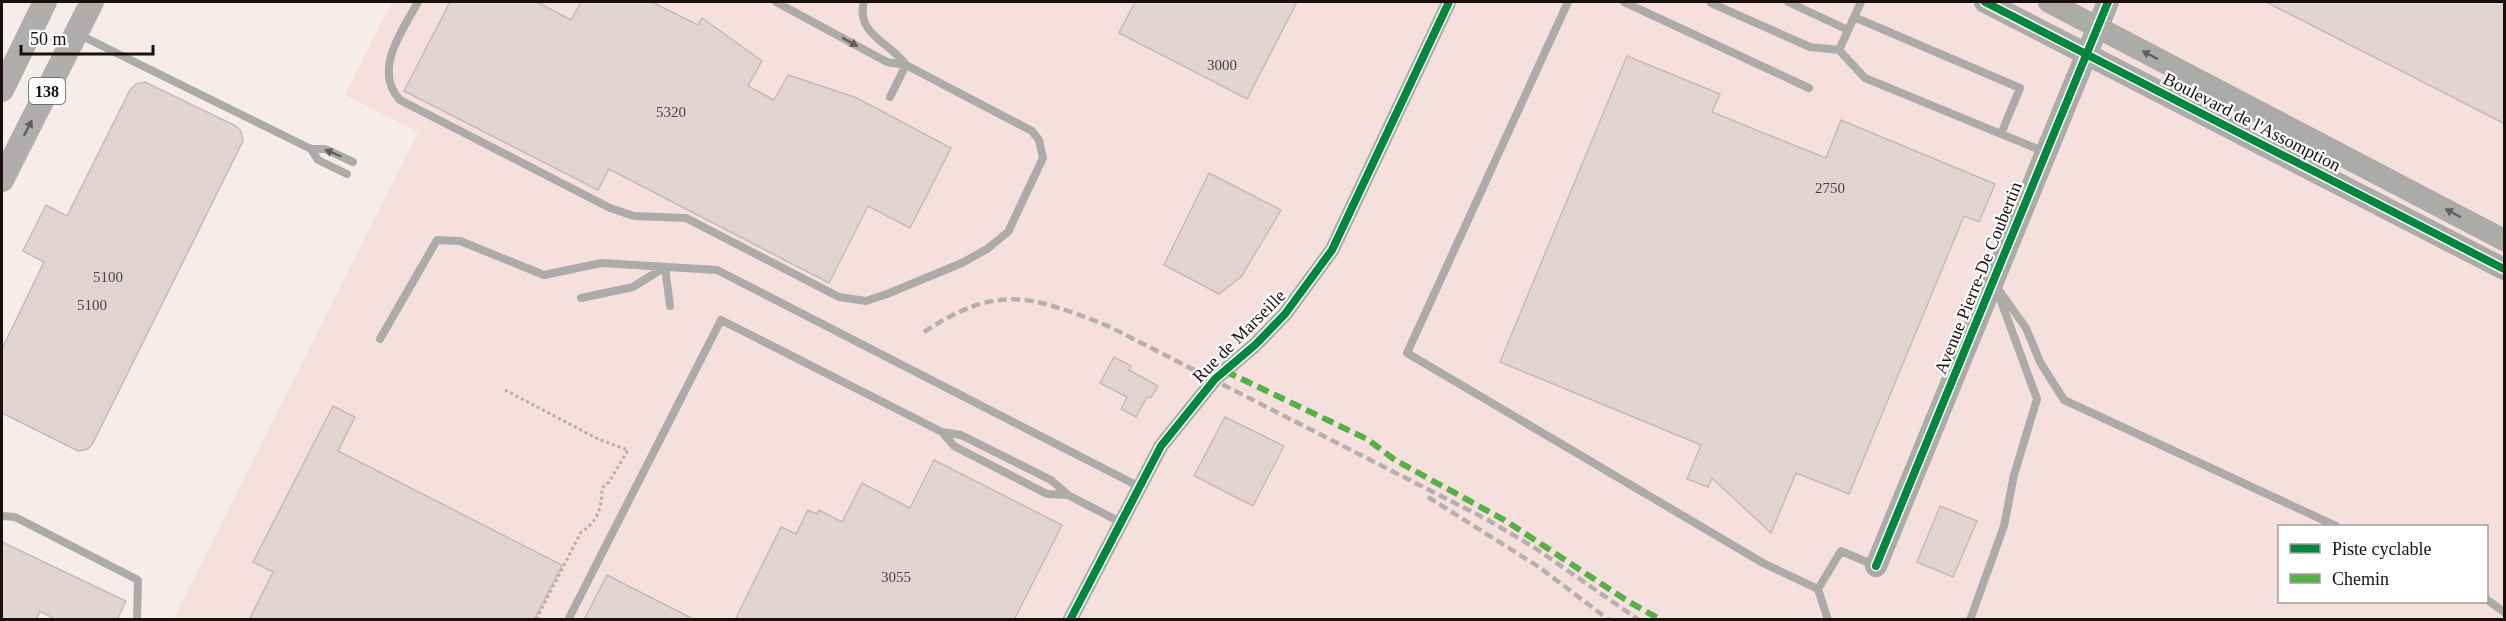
<svg xmlns="http://www.w3.org/2000/svg" width="2506" height="621" viewBox="0 0 2506 621" font-family="'Times New Roman',serif">
	<style>
		.built { fill: #f6e0dd; fill-rule: evenodd }
		.building { fill: #e1d4d2; stroke: #c4bbba; stroke-width: 1.5 }
		.lines { fill: none; stroke-linecap: round; stroke-linejoin: round }
		.path { stroke: #b2afad; stroke-width: 3; stroke-dasharray: 3 3; stroke-linecap: butt }
		.lane { stroke: #ababaa; stroke-width: 8 }
		.street { stroke: #ababaa; stroke-width: 15 }
		.secondary { stroke: #ababa9; stroke-width: 22 }
		.primary { stroke: #b0aeac; stroke-width: 24 }
		.rail { stroke: #b5b0b0; stroke-width: 4.5; stroke-dasharray: 9 4.5; stroke-linecap: butt }
		.quiet { stroke: #55b144; stroke-width: 6; stroke-dasharray: 12 6; stroke-linecap: butt }
		.cycleway-casing { stroke: #fff; stroke-width: 11 }
		.cycleway { stroke: #00873e; stroke-width: 8 }
		.oneway { fill: #625e5c }
		.oneway2 { fill: #645f5d }
		.labels { text-anchor: middle; dominant-baseline: central; stroke-width: 4.5; stroke-linejoin: round; paint-order: stroke }
		.number-label { font-size: 15px; fill: #4e4442 }
		.shield { fill: #fff; stroke: #5e5856; stroke-width: 1.5 }
		.shield-label { font-size: 16px; font-weight: bold; fill: #19100e }
		.street-label { font-size: 18px; fill: #19100e; stroke: #fff }
	</style>
	<rect width="100%" height="100%" fill="#f6eceb"/>
	<path class="built" d="M392 2H2504V619L173 620 418 132 345 95ZM2280 526H2486V602H2280Z"/>
	<path class="building" d="M450 2H537L571 20 581 2H652L698 25 702 18 762 61 748 86 774 100 788 75 857 98 951 148 910 228 868 206 829 283 609 169 598 190 404 91Z
		M1135 2H1297L1247 99 1119 33Z
		M2266 2H2505V124Z
		M1627 56 1720 94 1712 112 1826 158 1841 120 1995 184 1979 222 1964 216 1849 494 1796 473 1771 533 1712 478 1708 487 1687 479 1701 445 1500 362Z
		M145 82 236 126 241 131 243 141 93 443 88 449 78 451 2 413V349L44 262 23 251 46 205 67 216 130 90 136 84Z
		M1209 173 1281 210 1241 277 1219 294 1164 265Z
		M1114 357 1131 366 1129 370 1158 386 1151 398 1147 397 1136 417 1121 409 1127 397 1100 383Z
		M333 406 355 417 338 451 562 565 534 620H249L273 572 253 562Z
		M1225 417 1284 446 1253 506 1194 476Z
		M934 460 1062 525 1014 620H735L781 527 796 534 808 510 817 514 819 510 842 522 862 483 910 508Z
		M1940 506 1977 521 1953 577 1917 562Z
		M2 542 126 601 117 620H56L40 611 36 620H2Z
		M607 575 695 620H584Z"/>
	<g class="lines">
		<path class="path" d="M505 390 598 439 628 450 609 482 602 488C602 507 598 522 581 532L536 620"/>
		<path class="lane" d="M418 2C403 30 372 70 400 100L610 208 634 216 686 218 839 297 866 301 887 294 962 263 987 249 1008 232 1043 158 1039 140 1032 131 906 65C891 43 855 34 864 2
			M776 2 887 62 906 65
			M1568 2 1407 353 1763 563 1818 589 1841 551 1874 565
			M1624 2 1809 88
			M1788 2 1848 30
			M1861 2 1839 50 1865 78 2045 152
			M1711 3 1810 47 1839 50
			M1854 17 2020 88 2001 134
			M80 35 311 149H325L353 162
			M890 97 906 65
			M311 149 318 160 347 174
			M1996 286 2026 328 2040 362 2064 400 2336 526
			M581 298 633 287 665 267 670 306
			M380 339 437 240 460 241 544 275 601 263 717 270 1138 486
			M942 432 954 446 1047 494 1068 495
			M2 516 15 517 138 580 137 620
			M1818 589 1828 620
			M2486 599 2504 612
			M568 620 721 320 942 432 961 435 1051 480 1068 495 1120 522
			M1970 620 2004 526 2014 475 2037 399 1998 293"/>
		<path class="street" d="M1070 620 1161 446 1215 379 1255 345 1285 314 1332 250 1449 2"/>
		<path class="secondary" d="M1985 2 2504 269
			M2049 2 2504 240
			M1876 566 2108 2"/>
		<path class="primary" d="M2 90 45 2
			M2 180 92 2"/>
		<path class="rail" d="M924 332C997 284 1030 295 1108 326L1488 520 1535 548 1639 620
			M1428 497 1539 567 1609 620"/>
		<path class="quiet" d="M1225 371 1367 439 1395 460 1506 521 1626 600 1661 620"/>
		<defs>
			<path id="cycleway" d="M1985 2 2504 269
				M1876 566 2108 2
				M1070 620 1161 446 1215 379 1255 345 1285 314 1332 250 1449 2"/>
		</defs>
		<use href="#cycleway" class="cycleway-casing"/>
		<use href="#cycleway" class="cycleway"/>
	</g>
	<defs><path id="oneway-solid" d="M-6-.8H1V-3.2L6.5 0L1 3.2V.8H-6Z" transform="scale(1.5)"/></defs>
	<g class="oneway">
		<use href="#oneway-solid" transform="translate(850 42) rotate(29)"/>
		<use href="#oneway-solid" transform="translate(2150 55) rotate(-152)"/>
		<use href="#oneway-solid" transform="translate(333 153) rotate(-157)"/>
		<use href="#oneway-solid" transform="translate(2453 213) rotate(-152)"/>
	</g>
	<use class="oneway2" href="#oneway-solid" transform="translate(28 128) rotate(-63)"/>
	<g class="labels">
		<g class="number-label">
			<text x="1222" y="65">3000</text>
			<text x="671" y="112">5320</text>
			<text x="1830" y="188">2750</text>
			<text x="108" y="277">5100</text>
			<text x="92" y="305">5100</text>
			<text x="896" y="577">3055</text>
		</g>
		<rect class="shield" x="29" y="78" width="36" height="26" rx="4.5"/>
		<g class="shield-label">
			<text x="47" y="91">138</text>
		</g>
		<g class="street-label">
			<text transform="translate(2252 122) rotate(27)">Boulevard de l'Assomption</text>
			<text transform="translate(1978 278) rotate(-68)">Avenue Pierre-De Coubertin</text>
			<text transform="translate(1239 336) rotate(-45)">Rue de Marseille</text>
		</g>
	</g>
	<rect width="2506" height="621" fill="none" stroke="#19100e" stroke-width="6"/>
	<rect x="2278" y="525" width="210" height="78" fill="#ffffff" stroke="#a39f9f" stroke-width="1.5"/>
	<rect x="2290" y="544" width="30" height="9" fill="#00873e" stroke="#a39f9f" stroke-width="1.5"/>
	<text x="2332" y="555" font-size="18" fill="#19100e">Piste cyclable</text>
	<rect x="2290" y="574" width="30" height="9" fill="#55b144" stroke="#a39f9f" stroke-width="1.5"/>
	<text x="2332" y="585" font-size="18" fill="#19100e">Chemin</text>
	<path d="M21 45v9h132v-9" fill="none" stroke="#19100e" stroke-width="3"/>
	<text x="30" y="45" font-size="18" fill="#19100e" stroke="#ffffff" stroke-width="4.5" paint-order="stroke">50 m</text>
</svg>
